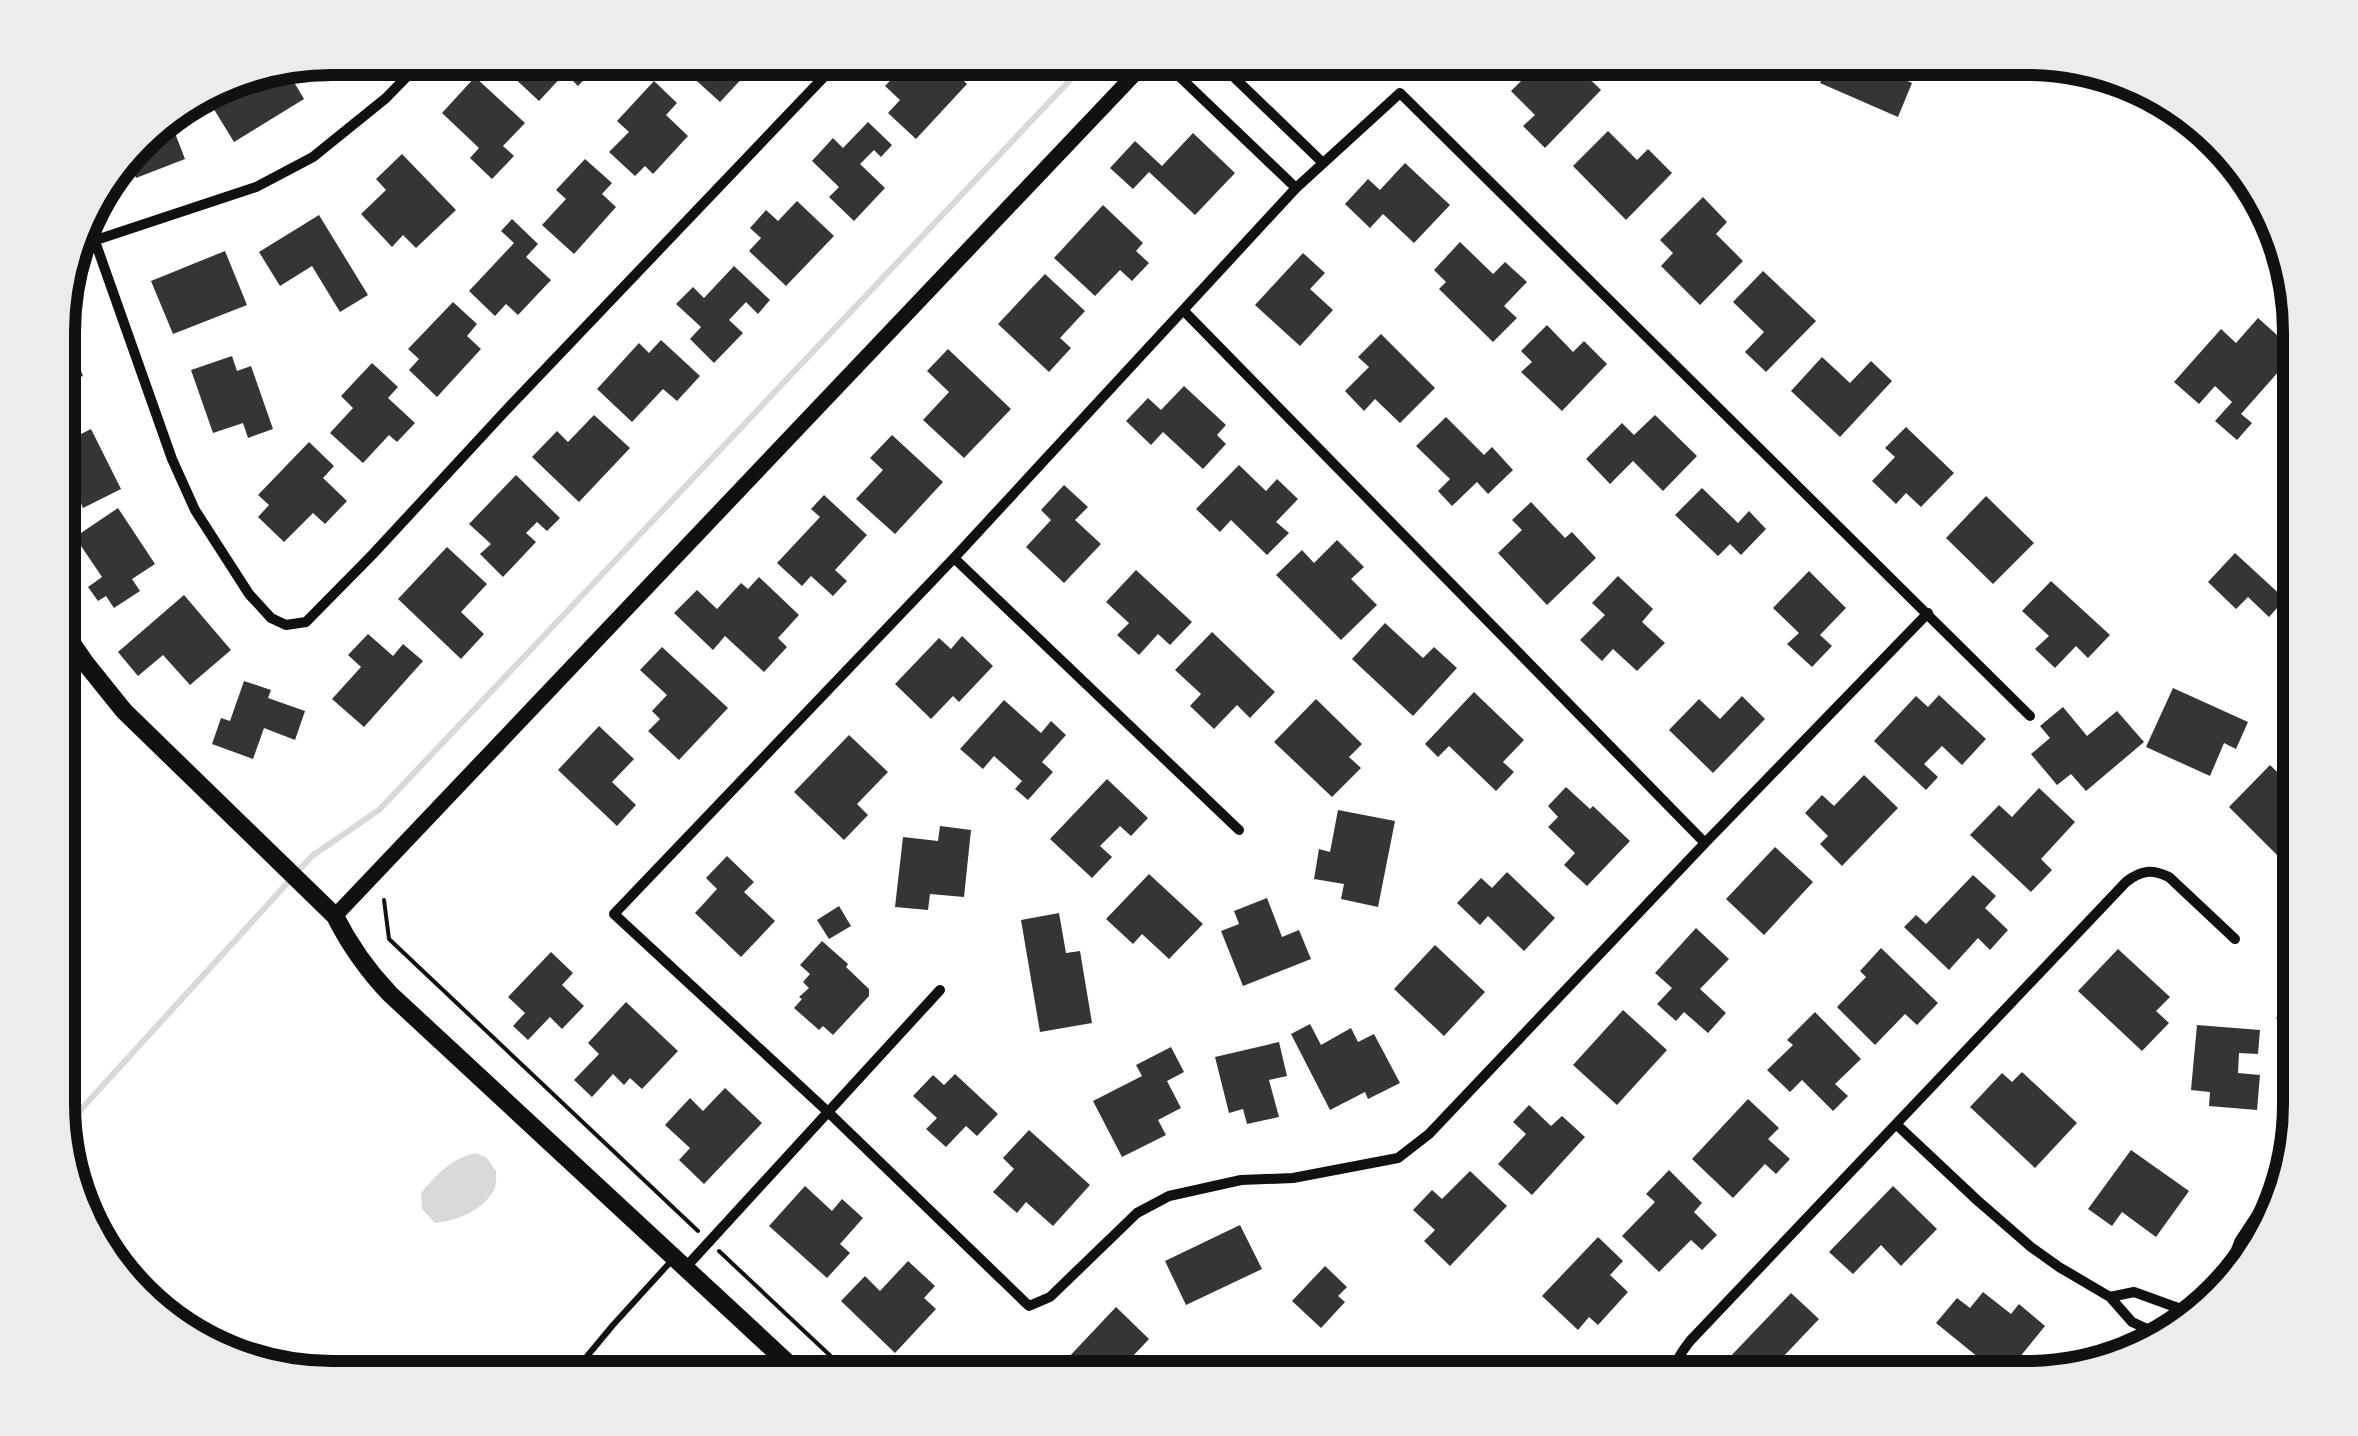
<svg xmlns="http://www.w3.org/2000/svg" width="2358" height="1436" viewBox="0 0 2358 1436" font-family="'Noto Serif',serif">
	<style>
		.water { fill: #d9d9d9 }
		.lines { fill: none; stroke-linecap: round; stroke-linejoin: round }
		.stream { stroke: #d9d9d9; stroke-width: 6 }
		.building { fill: #353535 }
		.path { stroke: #111; stroke-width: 4 }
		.service { stroke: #111; stroke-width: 6 }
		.minor { stroke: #111; stroke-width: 10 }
		.tertiary { stroke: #111; stroke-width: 15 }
		.secondary { stroke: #111; stroke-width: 18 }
		.rim { fill: none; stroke: #111; stroke-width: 12 }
	</style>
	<rect width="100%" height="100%" fill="#fff"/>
	<path class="water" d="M475 1153 486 1157 496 1171C496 1176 497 1182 495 1187 486 1210 456 1221 435 1223L422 1209 421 1193C436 1175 451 1159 475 1153Z"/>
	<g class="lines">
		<path class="stream" d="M76 1182 75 1116 312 856 379 810 1091 58"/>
	</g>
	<path class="building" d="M332 58H344L322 80 305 63Z
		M523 58H605L578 86 565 73 539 101 509 73Z
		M681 58H761L720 102 676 62Z
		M912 58 924 67 933 58H939L967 84 916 139 888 113 900 100 885 86Z
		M1544 58H1568L1601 90 1545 148 1523 126 1535 115 1511 91Z
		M1793 58H1875L1872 65 1912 83 1898 117 1820 83 1825 71Z
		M260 72 268 84 288 72 304 99 234 142 204 93 229 78Z
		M475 77 525 123 503 146 514 156 492 179 470 158 479 148 442 113Z
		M654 81 677 103 666 115 688 136 653 174 645 166 635 176 609 152 629 132 617 121Z
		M168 115 185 159 136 178 128 156 151 126Z
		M868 122 892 145 881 157 874 150 860 164 885 188 854 221 829 197 839 187 812 161 833 138 843 148Z
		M1608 131 1637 160 1648 149 1672 173 1626 220 1573 166Z
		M1193 133 1235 173 1195 215 1149 172 1133 189 1110 168 1135 141 1162 166Z
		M402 154 456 210 416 248 403 235 392 247 361 214 386 190 376 179Z
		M585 159 612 183 602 194 616 207 574 254 542 225 566 199 556 190Z
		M1405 163 1450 205 1414 243 1383 214 1370 228 1345 204 1368 179 1380 190Z
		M1703 197 1727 222 1716 234 1743 261 1700 305 1661 266 1673 253 1660 240Z
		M797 201 834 236 786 286 749 251 761 238 750 228 766 210 778 221Z
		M1103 205 1143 243 1136 251 1149 263 1132 281 1120 270 1095 296 1054 258Z
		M319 215 368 295 340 312 312 266 280 286 259 252Z
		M512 219 538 244 526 257 551 280 518 315 506 304 495 316 469 291 514 243 501 231Z
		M1460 242 1493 274 1505 262 1527 282 1504 306 1517 318 1493 342 1439 289 1446 282 1434 270Z
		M225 251 247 305 173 334 151 281Z
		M1303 253 1325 273 1310 289 1333 310 1300 346 1255 305Z
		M734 266 770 300 758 314 746 302 729 320 743 333 714 363 690 339 701 327 676 304 693 287 704 298Z
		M1763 271 1816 321 1766 372 1745 352 1764 332 1733 302Z
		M1045 274 1085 311 1060 338 1071 348 1049 372 998 324Z
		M453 302 477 324 467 336 481 349 437 397 409 370 419 359 408 349Z
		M2258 318 2296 352 2241 414 2252 423 2237 440 2215 421 2232 402 2215 386 2199 404 2174 382 2221 329 2236 343Z
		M1547 325 1573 352 1584 341 1607 364 1562 411 1521 372 1532 362 1521 351Z
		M1381 334 1435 388 1400 423 1375 399 1364 411 1345 391 1369 367 1358 357Z
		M661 340 700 376 677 401 663 389 632 422 597 389 639 343 649 353Z
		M948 349 1011 409 964 458 923 420 949 392 927 371Z
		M73 350 83 376 60 384V355Z
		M232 356 237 371 251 366 273 429 248 438 243 423 213 433 191 370Z
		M1822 357 1850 383 1871 361 1892 381 1840 437 1791 391Z
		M372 363 398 387 388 398 415 423 397 442 389 435 363 463 330 433 353 408 341 396Z
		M1184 386 1226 425 1217 435 1226 444 1203 469 1163 432 1151 445 1126 421 1148 398 1161 410Z
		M594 415 630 448 579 502 532 457 557 431 568 442Z
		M1655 415 1697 456 1663 491 1633 461 1610 484 1586 459 1622 423 1634 435Z
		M1446 417 1484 455 1492 447 1513 470 1488 494 1477 482 1452 506 1438 491 1450 479 1416 446Z
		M1906 427 1954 473 1921 507 1906 493 1896 504 1872 481 1895 457 1885 448Z
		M91 429 121 489 83 508 76 492 64 499 60 491V431L65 442Z
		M892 435 943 482 895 534 856 499 883 470 870 458Z
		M309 442 334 466 323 478 347 501 325 524 313 513 284 542 258 517 269 505 258 495Z
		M1239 465 1266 491 1277 479 1298 499 1276 522 1289 533 1267 555 1231 520 1220 532 1196 509Z
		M516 475 560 518 547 531 537 522 526 533 536 542 503 577 480 554 491 544 469 524Z
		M1064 485 1088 507 1075 520 1101 544 1064 583 1026 547 1051 520 1041 510Z
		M1702 488 1738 523 1749 511 1766 529 1741 555 1730 544 1718 556 1675 515Z
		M824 495 867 535 835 570 847 581 833 596 811 576 802 586 777 563 820 517 811 509Z
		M1986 496 2034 543 1993 584 1946 538Z
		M1531 502 1565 538 1572 532 1596 558 1547 605 1498 553 1522 530 1512 520Z
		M118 508 155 564 132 579 140 591 114 608 106 596 98 601 88 587 102 577 75 537Z
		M1337 540 1364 567 1351 579 1377 605 1341 640 1276 575 1302 550 1314 563Z
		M447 547 487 584 461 612 484 634 461 659 398 599Z
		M2235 553 2285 599 2269 617 2248 597 2236 609 2208 582Z
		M1136 570 1192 622 1170 645 1158 634 1139 655 1117 635 1129 623 1106 602Z
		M1809 571 1846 608 1820 635 1832 646 1812 667 1787 644 1799 633 1773 608Z
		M1618 576 1653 609 1642 622 1665 643 1637 671 1613 649 1602 661 1580 640 1605 615 1592 603Z
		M759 577 799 615 778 638 787 647 764 672 725 636 713 650 674 613 697 590 717 609 741 583 748 589Z
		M2051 581 2110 635 2088 658 2076 646 2055 668 2035 649 2049 636 2022 611Z
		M184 595 231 650 190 685 163 655 138 676 118 652Z
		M1385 623 1423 658 1434 647 1457 668 1413 716 1352 659Z
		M1212 632 1275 692 1250 718 1237 705 1214 729 1190 706 1201 694 1175 670Z
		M368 634 393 656 403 644 423 661 364 727 332 699 361 667 348 655Z
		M962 636 993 666 959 702 953 696 931 719 895 684 939 638 951 649Z
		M662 647 728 708 679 760 648 731 660 719 652 711 667 695 640 670Z
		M244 681 271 690 268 698 305 711 295 740 264 728 253 759 212 744 221 718 230 721Z
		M2173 688 2248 722 2236 749 2224 743 2210 776 2146 747Z
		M1474 692 1524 740 1503 762 1514 772 1496 791 1449 746 1438 757 1425 744Z
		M1939 695 1986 739 1962 765 1942 746 1924 764 1938 777 1926 790 1874 741 1916 696 1928 707Z
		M1742 696 1765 719 1713 773 1669 730 1699 699 1720 719Z
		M1316 699 1362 744 1349 757 1361 768 1332 797 1274 742Z
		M1004 700 1041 733 1051 721 1066 735 1042 762 1053 772 1028 800 1015 789 1022 781 994 756 983 769 960 749Z
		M2063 707 2087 736 2117 711 2144 742 2086 791 2071 774 2057 785 2031 754 2050 738 2040 726Z
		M599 726 634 759 612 782 636 805 617 826 558 770Z
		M849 735 888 772 857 804 868 815 844 840 794 792Z
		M2270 765 2300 794V804L2296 808 2300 812V836L2279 857 2229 807Z
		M1864 775 1898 808 1842 866 1820 844 1828 836 1805 813 1822 795 1834 806Z
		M1107 779 1148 818 1131 836 1120 826 1100 846 1112 857 1092 878 1050 839Z
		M1566 787 1590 809 1593 806 1630 841 1587 886 1564 865 1575 853 1548 827 1558 817 1548 806Z
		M2039 788 2075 822 2041 859 2052 870 2031 892 1970 835 1999 805 2012 817Z
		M1338 810 1395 821 1378 907 1341 899 1344 884 1314 879 1319 849 1330 852Z
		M940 826 971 830 964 897 930 894 928 910 895 907 903 837 938 841Z
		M1775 847 1813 882 1764 935 1726 899Z
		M727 856 754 882 744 892 775 921 741 957 695 913 717 889 706 878Z
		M1507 872 1555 918 1524 951 1488 916 1480 925 1457 903 1481 878 1492 888Z
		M1149 874 1203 924 1169 959 1142 934 1133 944 1106 919Z
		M1973 875 1996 896 1985 908 2008 930 1990 950 1978 938 1949 970 1904 927 1916 915 1926 924Z
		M1267 898 1282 937 1299 930 1311 959 1243 986 1221 931 1239 924 1234 911Z
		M839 906 851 926 829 939 817 920Z
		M1059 913 1066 953 1080 951 1092 1023 1040 1032 1021 920Z
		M1696 928 1729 959 1700 989 1726 1013 1708 1033 1684 1012 1676 1021 1657 1004 1672 988 1655 973Z
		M822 941 848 964 846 967 869 989V996L833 1035 823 1026 819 1030 794 1008 802 999 799 997 809 988 803 982 810 974 800 965Z
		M1435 945 1485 992 1444 1036 1394 989Z
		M1881 948 1938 1003 1917 1025 1905 1014 1875 1045 1837 1007 1866 977 1860 971Z
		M2118 949 2170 997 2156 1011 2169 1023 2142 1051 2078 991Z
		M551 952 573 973 562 985 584 1006 562 1029 550 1017 528 1040 513 1026 525 1013 508 997Z
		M2300 991V1039L2276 1018Z
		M626 1002 678 1051 642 1089 630 1078 624 1085 613 1074 592 1097 574 1080 599 1054 588 1043Z
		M1623 1010 1667 1050 1617 1105 1573 1065Z
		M1815 1012 1861 1059 1835 1084 1848 1096 1833 1111 1802 1080 1790 1092 1767 1070 1793 1045 1787 1040Z
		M1310 1024 1321 1045 1351 1028 1358 1042 1374 1034 1400 1083 1368 1099 1365 1092 1330 1110 1291 1034Z
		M2197 1025 2260 1030 2258 1054 2239 1053 2238 1073 2260 1075 2257 1110 2209 1106 2210 1092 2191 1090Z
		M1279 1042 1287 1076 1269 1080 1279 1117 1247 1124 1243 1109 1229 1113 1215 1057Z
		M1171 1047 1184 1072 1167 1081 1181 1108 1158 1120 1166 1135 1122 1157 1093 1101 1142 1076 1136 1065Z
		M2022 1072 2077 1123 2035 1168 1970 1107 2002 1073 2012 1082Z
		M955 1074 998 1114 977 1136 966 1126 946 1147 926 1129 937 1118 913 1096 933 1075 944 1085Z
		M725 1088 762 1123 704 1184 679 1160 690 1148 665 1125 690 1098 703 1111Z
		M1748 1099 1779 1128 1768 1139 1790 1159 1776 1174 1765 1164 1733 1198 1692 1159Z
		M1529 1105 1551 1126 1562 1116 1585 1137 1532 1195 1498 1164 1526 1134 1513 1122Z
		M1029 1130 1090 1185 1053 1226 1026 1202 1017 1213 993 1192 1014 1169 1003 1158Z
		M2131 1150 2189 1191 2156 1237 2122 1212 2112 1226 2088 1209Z
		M1669 1170 1702 1203 1694 1212 1717 1235 1702 1250 1691 1240 1659 1272 1622 1236 1655 1202 1646 1194Z
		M1470 1171 1507 1206 1450 1266 1424 1241 1435 1230 1413 1210 1432 1190 1442 1199Z
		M805 1186 832 1211 842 1199 863 1218 840 1244 850 1253 827 1278 769 1226Z
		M1893 1186 1937 1229 1901 1266 1881 1245 1853 1274 1829 1252Z
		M1240 1225 1262 1269 1186 1305 1165 1261Z
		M1598 1237 1623 1261 1610 1275 1628 1292 1598 1325 1589 1317 1578 1330 1542 1296Z
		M908 1261 935 1286 924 1298 936 1309 895 1353 841 1301 865 1276 880 1291Z
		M1325 1266 1347 1287 1338 1296 1345 1302 1321 1328 1292 1301Z
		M1983 1292 2011 1314 2019 1304 2045 1326 2003 1378H1991L1979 1368 1984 1362 1936 1323 1957 1298 1970 1308Z
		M1791 1293 1819 1319 1782 1358 1803 1378H1748L1728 1359Z
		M1116 1307 1149 1339 1115 1375 1118 1378H1049Z
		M1580 1355 1587 1378H1519L1518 1374Z
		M952 1359 978 1375 987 1359 1010 1372 1006 1378H924L933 1362 946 1370Z"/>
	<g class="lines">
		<path class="path" d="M60 591 70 609
			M384 900 389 939 698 1231
			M719 1251 854 1378"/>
		<path class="service" d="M569 1378 613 1325 674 1258"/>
		<path class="minor" d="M1160 58 1296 188
			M1214 58 1322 162
			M85 213 172 459 195 510 249 594 271 618 286 625 306 622 373 554 510 406 842 58
			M93 241 256 187 313 157 386 98 425 58
			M69 268 78 264 93 241 79 235
			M1184 311 1705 843
			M954 558 1239 830
			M1928 613 1705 843 1429 1134 1398 1158 1293 1178 1241 1180 1169 1196 1137 1213 1050 1297 1029 1306 827 1111 614 914 954 558 1296 188 1400 93 2030 716
			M1896 1124 1978 1201 2031 1247 2059 1267 2110 1297 2132 1322 2167 1338
			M686 1267 940 990
			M2110 1297 2134 1292 2192 1313
			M1676 1378C1674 1362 1680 1354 1690 1341L2126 882C2141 870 2152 869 2169 877L2235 939"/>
		<path class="tertiary" d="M335 916 1150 58"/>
		<path class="secondary" d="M60 626 87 665 124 711 335 916C350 946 367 970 390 994L804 1378
			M2231 1274 2243 1243 2281 1185"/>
	</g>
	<path d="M0 0H2358V1436H0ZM332 75H2026A257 257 0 0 1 2283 332V1104A257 257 0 0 1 2026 1361H332A257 257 0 0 1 75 1104V332A257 257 0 0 1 332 75Z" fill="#ececec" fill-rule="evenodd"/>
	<path class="rim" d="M332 75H2026A257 257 0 0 1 2283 332V1104A257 257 0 0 1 2026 1361H332A257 257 0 0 1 75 1104V332A257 257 0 0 1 332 75Z"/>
</svg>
